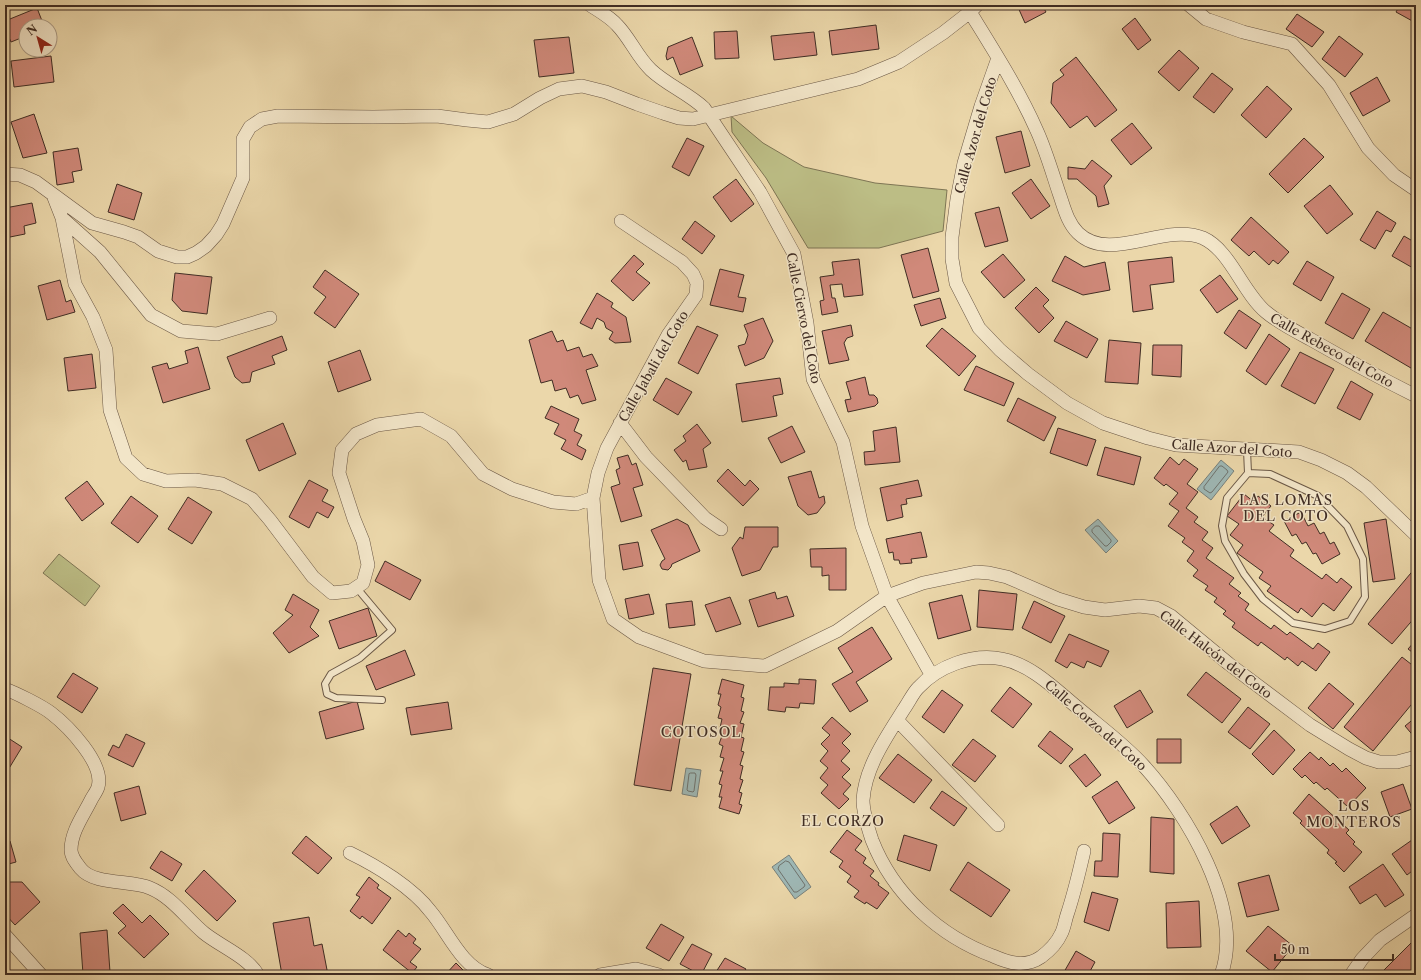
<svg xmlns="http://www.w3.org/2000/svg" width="1421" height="980" font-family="'Libre Caslon Text',serif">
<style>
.green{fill:#bcbd85;stroke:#7e7554}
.water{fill:#9eb7b4;stroke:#78807a}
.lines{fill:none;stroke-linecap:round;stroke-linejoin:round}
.shore{stroke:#6f726c;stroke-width:1}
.building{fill:#d0897a;stroke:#402d24}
.service-casing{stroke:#6b5846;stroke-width:8}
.minor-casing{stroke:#6b5846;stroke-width:14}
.service{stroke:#f2e5c8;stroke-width:6}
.minor{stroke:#f2e5c8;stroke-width:13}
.labels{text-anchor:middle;stroke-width:3;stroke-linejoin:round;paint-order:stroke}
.street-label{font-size:13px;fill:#402d24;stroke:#f2e5c8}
.neighbourhood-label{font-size:14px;letter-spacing:1px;fill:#402d24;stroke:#f2e5c8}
</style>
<rect width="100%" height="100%" fill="#ebd7aa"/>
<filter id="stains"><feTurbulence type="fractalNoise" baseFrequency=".005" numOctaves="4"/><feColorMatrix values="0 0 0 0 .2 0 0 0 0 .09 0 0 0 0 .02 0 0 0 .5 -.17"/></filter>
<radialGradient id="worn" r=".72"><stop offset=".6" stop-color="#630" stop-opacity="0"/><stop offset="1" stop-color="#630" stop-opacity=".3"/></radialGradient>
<path class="green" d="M731,116L763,143L804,167L875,183L947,190L943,231L879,248H808L766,178L732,132Z
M59,554L100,586L85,606L43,573Z"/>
<path class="water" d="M1221,460L1234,471L1211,500L1197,489Z
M1098,519L1118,541L1106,553L1085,530Z
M686,768L701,770L697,797L682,794Z
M789,855L811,887L795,899L772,867Z"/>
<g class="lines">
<path class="shore" d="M1220,466H1222L1227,470L1228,472L1212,492L1210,493L1204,489V487Z
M1096,526H1099L1111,540V542L1107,546H1105L1092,532V530Z
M691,773H695L696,775L694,791L693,792L688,791L687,790L689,774Z
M786,861L789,862L805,885L804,887L797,892H794L778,869L779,866Z"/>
</g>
<path class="building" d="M1017,5H1042L1046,12L1025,23Z
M1400,5H1416V23L1396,12Z
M37,8L44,26H26V36L11,42L5,28V21Z
M1297,14L1324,32L1312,47L1286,29Z
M1135,18L1151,40L1138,50L1122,29Z
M876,25L879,49L832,55L829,31Z
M737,31L739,58L715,59L714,32Z
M814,32L817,55L774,60L771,36Z
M1339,36L1363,54L1345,77L1322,59Z
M569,37L574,73L539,77L534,40Z
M692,37L703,66L680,75L673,57L667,60L666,56L668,47Z
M1179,50L1199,68L1179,91L1158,72Z
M51,56L54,82L14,87L11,61Z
M1076,57L1117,110L1095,127L1087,116L1070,128L1051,103L1053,83L1064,75L1060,70Z
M1212,73L1233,89L1214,113L1193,97Z
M1377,77L1390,101L1363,116L1350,93Z
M1267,86L1292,109L1266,138L1241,115Z
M34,114L47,153L23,158L11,122Z
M1132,123L1152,148L1131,165L1111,140Z
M1021,131L1030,166L1005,173L996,137Z
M687,138L704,146L689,176L672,167Z
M1304,138L1324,157L1288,193L1269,174Z
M78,148L82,170L72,172L74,182L57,185L53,152Z
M1092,160L1112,176L1104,186L1109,204L1098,207L1096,196L1077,179H1068V167L1085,169Z
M736,179L754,204L731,222L713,197Z
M1031,179L1050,206L1031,219L1012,193Z
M117,184L142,193L134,220L108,212Z
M1330,185L1353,214L1327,234L1304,206Z
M32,203L36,223L24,226L25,234L5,238V208Z
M999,207L1008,241L985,247L975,213Z
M1377,211L1396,223L1391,232L1386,230L1375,249L1360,240Z
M1251,217L1289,252L1278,264L1273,260L1269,265L1254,251L1249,256L1231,240Z
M695,221L715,236L702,254L682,239Z
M1404,236L1416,243V262L1413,268L1392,256Z
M928,248L939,291L913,298L901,255Z
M1003,254L1025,280L1004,298L981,272Z
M634,255L644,264L636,272L650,283L633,301L611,281Z
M1065,256L1084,267L1105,262L1110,290L1083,295L1052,281Z
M1172,257L1174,282L1150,285L1153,309L1133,312L1128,262Z
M859,259L863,295L844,297L842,284L830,285L832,298H835L838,312L822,315L820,301L824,300L820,277L834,275L832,262Z
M1307,261L1334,277L1321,301L1293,284Z
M720,269L744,275L738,297L746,298L743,312L710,305Z
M325,270L359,294L335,328L314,313L326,297L313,287Z
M175,273L212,277L207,314L182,311L172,300Z
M1220,275L1238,299L1217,313L1200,290Z
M60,280L66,302L71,300L75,312L47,320L38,286Z
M1036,287L1049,300L1043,306L1054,318L1039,333L1015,308Z
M597,293L613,303L611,307L626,317L631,342L615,343L609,339L613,332L606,328L604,322L597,318L592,329L580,323Z
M1342,293L1370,309L1353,339L1325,323Z
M940,298L946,318L921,326L914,305Z
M1239,310L1261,325L1246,349L1224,333Z
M1383,312L1416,331V371L1365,341Z
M763,318L773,341L764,358L745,366L738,346L745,344L748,335L744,325Z
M1066,321L1098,339L1087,358L1054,341Z
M851,325L853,336L847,338L844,343L849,360L829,364L822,331Z
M697,326L718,335L698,374L678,363Z
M942,328L976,356L959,376L926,346Z
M552,331L557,342L563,340L567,351L579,347L583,357L592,354L598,366L586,370L596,400L582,404L578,395L570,398L566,388L555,391L552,380L541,383L529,340Z
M1269,334L1290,349L1266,385L1246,371Z
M282,336L287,350L272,356L275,364L252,372L250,382L242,383L235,377L227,357Z
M1109,340L1141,343L1138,384L1105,382Z
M1153,345H1182L1181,377L1152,375Z
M198,347L210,389L163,403L152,367L167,363L169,369L188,363L185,351Z
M360,350L371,380L338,392L328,362Z
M1300,352L1334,369L1315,404L1281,386Z
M92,354L96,388L68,391L64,358Z
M976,366L1014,383L1004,406L964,390Z
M865,377L869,395H874L877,398L878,403L875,406L848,412L845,400L851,399L846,382Z
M666,378L692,392L678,415L653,400Z
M780,378L783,394L773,396L777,416L742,422L736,384Z
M1351,381L1373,394L1360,420L1337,408Z
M1018,398L1056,417L1044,441L1007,421Z
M551,406L579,419L574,431L582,435L577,445L586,450L582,460L561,449L566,440L554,434L559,424L545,418Z
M283,423L296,454L259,471L246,440Z
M697,424L711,443L703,449L707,467L689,470L686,460L683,462L674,450L686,441L683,436Z
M792,426L805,452L781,463L768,438Z
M896,427L900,462L865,465L864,452L875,451L873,431Z
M1058,428L1096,440L1087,466L1050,453Z
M1105,447L1141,457L1134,485L1097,475Z
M628,455L632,465L636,463L643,485L633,488L642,516L621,522L611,487L620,484L616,470L620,468L617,458Z
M1170,457L1179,465L1184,459L1198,469L1187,484L1198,492L1186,508L1198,517L1194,522L1208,532L1202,540L1213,548L1206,558L1234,578L1229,584L1241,593L1238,596L1249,604L1245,610L1271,629L1274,625L1287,635L1290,632L1313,649L1318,643L1330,652L1316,671L1302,661L1298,666L1287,657L1285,660L1261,642L1258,646L1232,627L1235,623L1223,614L1226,611L1214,602L1217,598L1205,590L1208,586L1193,576L1198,570L1187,561L1194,551L1182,542L1185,538L1168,526L1179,511L1169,504L1178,493L1166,484L1164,486L1154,478Z
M728,469L745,486L750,480L759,489L743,506L717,481Z
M811,471L819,498L824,496L825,503L817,513L808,515L798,506L788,477Z
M309,480L328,490L322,501L334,507L328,518L317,512L309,528L289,517Z
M918,480L922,496L906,499L907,504L901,505L903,517L887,521L880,488Z
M87,481L104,504L82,521L65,498Z
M1244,494L1254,502L1258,496L1271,506L1262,517L1274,525L1269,531L1294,550L1290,556L1322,579L1326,574L1337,583L1341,578L1352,587L1334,611L1323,603L1312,617L1301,608L1298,613L1267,591L1271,586L1259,578L1263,572L1237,553L1243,545L1230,535L1239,524L1227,516Z
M131,496L158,516L138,543L111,523Z
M188,497L212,512L192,544L168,529Z
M1301,512L1308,526L1314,523L1320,534L1324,532L1330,544L1334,542L1340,554L1322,564L1316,553L1313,554L1306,542L1302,544L1296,534L1292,536L1284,521Z
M677,519L688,525L700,551L672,564L671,567L668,570L662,569L660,565L662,561L665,559L651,530Z
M1386,519L1395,579L1373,582L1364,523Z
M745,527H778V547H773L760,570L742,576L732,548L740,537L743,539Z
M921,532L927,557L911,559L912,563L900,564L899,560H894L893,552L889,553L886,539Z
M638,542L643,566L623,570L619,545Z
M846,548V590H829V575L822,576V567H811L810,549Z
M385,561L421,580L410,600L375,581Z
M1416,567V616L1392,644L1368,624Z
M979,590L1017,594L1013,630L977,627Z
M775,592L777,599L787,596L794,616L758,627L749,600Z
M293,594L319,610L310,627L319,636L289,653L273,633L293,615L285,610Z
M649,594L654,614L629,619L625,599Z
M962,595L971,630L938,639L929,603Z
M730,597L741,624L716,632L705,605Z
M692,601L695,625L669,628L666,604Z
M1034,601L1065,616L1051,643L1022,628Z
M368,608L377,636L339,649L329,621Z
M872,627L892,659L856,682L868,701L850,712L832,684L853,672L838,648Z
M1069,634L1109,651L1101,667L1087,661L1084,668L1071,662L1067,668L1055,661Z
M1416,640V655L1408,649Z
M405,650L415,675L376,690L366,666Z
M1402,657L1416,668V699L1373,751L1344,727Z
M653,668L691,674L671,791L634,785Z
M1206,672L1241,699L1222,723L1187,695Z
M73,673L98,688L82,713L57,697Z
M722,679L744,685L741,697L744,698L741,711L744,712L740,723L744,724L741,737L744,738L741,751L744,752L740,765L743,766L740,779L743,780L739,792L742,793L739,804L742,805L739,814L719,808L722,797H719L722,785L719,784L723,771H720L724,758L720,757L723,746L719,744L723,733L719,732L722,719L718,718L721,707L718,705L721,694H718Z
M799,679L816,680L814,704L800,703L799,708L786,707L785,712L768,710L770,687H784V683L799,684Z
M1329,683L1354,704L1333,729L1308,708Z
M1010,687L1032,704L1013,728L991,711Z
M942,690L963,705L944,733L922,717Z
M1140,690L1153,712L1127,728L1114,706Z
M357,701L364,729L326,739L319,712Z
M448,702L452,729L411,735L406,708Z
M1248,707L1270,724L1250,749L1228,732Z
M832,717L851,734L842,743L850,751L841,761L850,769L842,777L851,785L843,794L849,799L839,809L821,793L828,785L820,778L828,768L820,761L828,751L821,744L830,735L822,728Z
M1416,717V739L1405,726Z
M1274,730L1295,750L1273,775L1252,754Z
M1050,731L1073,749L1061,764L1038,746Z
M126,734L145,743L133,767L108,755L113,745L119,748Z
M5,736L22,747L5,775Z
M973,739L996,756L975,782L952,765Z
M1157,739H1181V763H1157Z
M1310,752L1319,760L1321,757L1330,766L1333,763L1342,772L1346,768L1366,788L1348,807L1327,788L1325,790L1316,782L1314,784L1305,775L1302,778L1293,769Z
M898,754L932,780L914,803L879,778Z
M1085,754L1101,775L1086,787L1069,766Z
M1117,781L1135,808L1109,824L1092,797Z
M1403,784L1412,809L1390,817L1381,792Z
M139,786L146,814L121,821L114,793Z
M942,791L967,808L954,826L930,808Z
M1309,794L1349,830L1346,833L1355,842L1353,844L1362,852L1344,872L1335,863L1337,862L1327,853L1329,850L1300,823L1302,821L1293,813Z
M1237,806L1250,826L1222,844L1210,824Z
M1151,817L1174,819V874L1150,872Z
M847,830L862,841L855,850L866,858L863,863L874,871L870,876L879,883L878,885L889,893L877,909L866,902L865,904L854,897L859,891L847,882L851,876L839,867L843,861L830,852Z
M1103,833L1120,834L1118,877L1094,876L1095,861H1102Z
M904,835L937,845L930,871L897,860Z
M306,836L332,858L318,874L292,853Z
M1412,840L1416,845V868L1407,875L1392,854Z
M10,841L16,862L5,865V842Z
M161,851L182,864L172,881L150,868Z
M968,862L1010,890L991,917L950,890Z
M1383,864L1404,895L1385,907L1376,894L1360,904L1349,887Z
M204,870L236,901L217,921L185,891Z
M1269,875L1279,910L1247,917L1238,883Z
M369,877L379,885L377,888L391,898L372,924L362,916L360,919L350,911L360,897L356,895Z
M8,882H22L40,902L15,925L5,914V885Z
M1092,892L1118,899L1109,931L1084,922Z
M1199,901L1201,947L1167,948L1166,903Z
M123,904L142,923L150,915L169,934L144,958L118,933L126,926L113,913Z
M309,917L314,946L322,944L328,975H282L273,923Z
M661,924L684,937L669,961L646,948Z
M1268,926L1293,946L1272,972L1246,951Z
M107,930L110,972L83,974L80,933Z
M398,930L406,937L409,933L416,939L413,943L421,949L410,962L417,967L412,973L383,950Z
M1411,943L1416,948V975H1384L1382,972Z
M692,944L712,954L701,975L680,964Z
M1076,951L1095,962L1088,975H1058L1064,972Z
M725,958L746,969L742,975H714Z
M456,963L468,975H445Z"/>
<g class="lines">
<g class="service-casing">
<path id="service" d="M1247,450L1248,473L1227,498L1222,526L1225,541L1244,574L1263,599L1293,623L1325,629L1350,621L1365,597L1363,559L1347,526L1318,496L1270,474L1248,473
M356,587L392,630L360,658L331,674L325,684L327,694L336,698L382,700"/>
</g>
<g class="minor-casing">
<path id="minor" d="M590,5C599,11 610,17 617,25C630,38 637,57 651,70C667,85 688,93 704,108L760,192L794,254L807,323L813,379L843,442L862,526L887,596L932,676
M1189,5L1206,19L1243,32L1292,44L1329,85L1368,148L1394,175L1416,190
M970,12C994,51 1019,90 1037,131C1046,151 1052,172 1059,193C1064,207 1067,222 1078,233C1110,264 1164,222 1203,238C1230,250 1243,293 1266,312C1279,323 1295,331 1310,339C1345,359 1380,378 1416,396
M998,58L981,106L964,163L957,199L952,237V259L956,283L979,328L1000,350L1028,374L1067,403L1103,423L1148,438L1176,445L1299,452L1321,460L1347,473L1366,487L1416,535
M5,174L20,175L36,182L92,223L124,232L138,237L158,251L177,257H187L196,253L206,246L216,235L223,224L243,178V139L250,127L262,119L278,116L373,117L437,116L467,120L488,122L514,114L540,98L559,89L582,86L606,92L637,104L663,113L679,118L693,119L858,79L899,62L943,33L970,12L977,5
M53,195L62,218L75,284L93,317L106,350L110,410L126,458L143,474L166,481L195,480L222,484L252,499L270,520L313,577L332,593L351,591L363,583L368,565L363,541L354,519L339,473L342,450L356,434L377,425L421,419L451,436L483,474L512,489L553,502L576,504L593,498
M62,218L100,252L151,315L181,331L217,334L270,318
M621,221L682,262L693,274L697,283L696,295L668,335L607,448L598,473L593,498L599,580L613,619L639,637L704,661L765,666L837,631L887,596L923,583L976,572L989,573L1007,577L1058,599L1084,607L1105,610L1139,606L1156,608L1171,616L1229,664L1310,725L1349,749L1366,758L1379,762H1397L1416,757
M620,423L646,457L705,518L721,529
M5,689C16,693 42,706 51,713C68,726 105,764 98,787C97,791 93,796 91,800C83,816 71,832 71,850C71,857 77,864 81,869C94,885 132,880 150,888C172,897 186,918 204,933C220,946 248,957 258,975
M897,720L998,825
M1084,851C1079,873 1074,894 1067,915C1065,921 1064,929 1061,934C1057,943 1049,951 1041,957C1025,968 1009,963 993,956C939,936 893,894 872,840C868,828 863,813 863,800C865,767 887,736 904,709C909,702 913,693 918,688C938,666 973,653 1002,659C1032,665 1055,689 1078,708C1099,726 1124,744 1143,765C1186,812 1245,909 1221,975
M350,853C377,866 413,888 431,912C448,932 461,966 488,975
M5,935L41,975
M600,975L636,969L659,975
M1351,975L1362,959L1380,940L1416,915"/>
</g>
<use href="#service" class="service"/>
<use href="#minor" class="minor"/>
</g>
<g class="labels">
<g class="street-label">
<text transform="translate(975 135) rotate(-74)" y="5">Calle Azor del Coto</text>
<text transform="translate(804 318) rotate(79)" y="5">Calle Ciervo del Coto</text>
<text transform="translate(1332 350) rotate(29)" y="5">Calle Rebeco del Coto</text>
<text transform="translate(653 366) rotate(-60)" y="5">Calle Jabali del Coto</text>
<text transform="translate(1232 448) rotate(4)" y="5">Calle Azor del Coto</text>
<text transform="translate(1216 654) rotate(37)" y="5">Calle Halcón del Coto</text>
<text transform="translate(1096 725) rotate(41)" y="5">Calle Corzo del Coto</text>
</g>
<g class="neighbourhood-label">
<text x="1286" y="505">LAS LOMAS<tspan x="1286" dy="16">DEL COTO</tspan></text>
<text x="701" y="737">COTOSOL</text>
<text x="1354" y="811">LOS<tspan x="1354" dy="16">MONTEROS</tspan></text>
<text x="843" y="826">EL CORZO</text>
</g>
</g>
<rect width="1421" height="980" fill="none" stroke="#ebd7aa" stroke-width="20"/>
<rect x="6" y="6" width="1409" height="968" fill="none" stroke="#402d24" stroke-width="2"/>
<rect x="10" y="10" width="1401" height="960" fill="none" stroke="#402d24"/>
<g transform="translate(38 38) rotate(323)"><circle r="19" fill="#f2e5c8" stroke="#ab9b86"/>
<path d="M0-3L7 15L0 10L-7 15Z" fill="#8f2418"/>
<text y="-6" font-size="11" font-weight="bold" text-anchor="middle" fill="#402d24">N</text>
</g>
<path d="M1275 954v6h118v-6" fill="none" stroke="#402d24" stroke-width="2"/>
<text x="1281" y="954" font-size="12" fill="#402d24" stroke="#f2e5c8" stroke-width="3" paint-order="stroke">50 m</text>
<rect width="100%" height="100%" filter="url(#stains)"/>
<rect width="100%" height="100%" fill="url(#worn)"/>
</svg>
